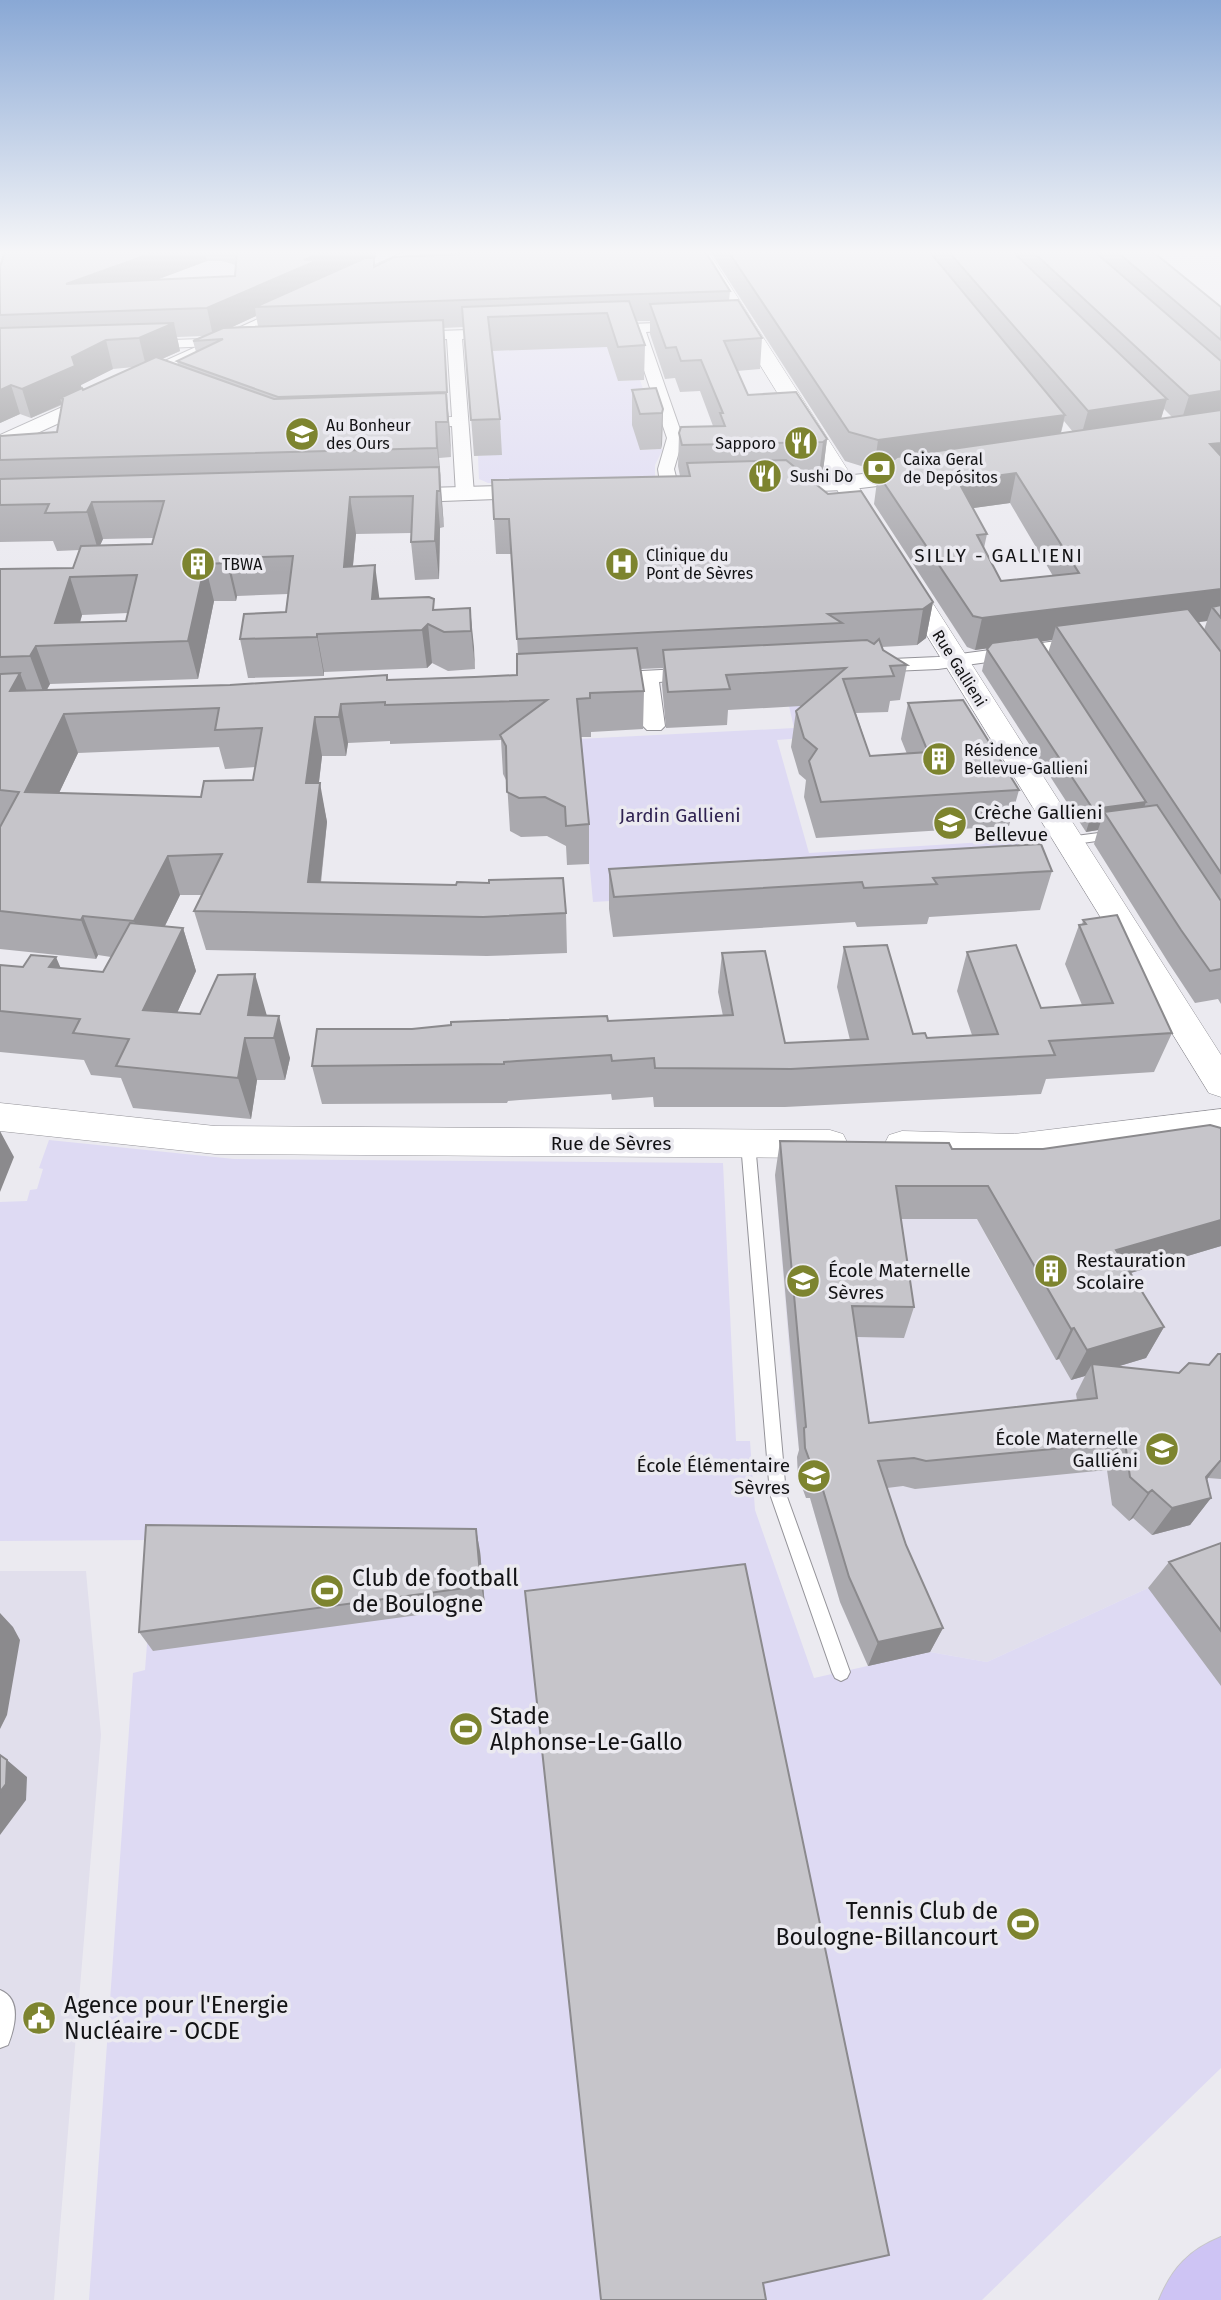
<svg xmlns="http://www.w3.org/2000/svg" width="1221" height="2300" font-family="'Fira Sans',sans-serif">
<style>
.built{fill:#e1dfec}
.green{fill:#dedaf3}
.lines{fill:none;stroke-linecap:round;stroke-linejoin:round}
.service-casing{stroke:#949399;stroke-width:2}
.minor-casing{stroke:#949399;stroke-width:2}
.tertiary-casing{stroke:#949399;stroke-width:1}
.secondary-casing{stroke:#949399;stroke-width:2}
.primary-casing{stroke:#c6c6c7;stroke-width:2}
.service{fill:#fff;fill-rule:evenodd}
.minor{fill:#fff;fill-rule:evenodd}
.tertiary{fill:#fff;fill-rule:evenodd}
.secondary{fill:#fff;fill-rule:evenodd}
.primary{fill:#cec4f4;fill-rule:evenodd}
.wall{fill:#aaa9ae;fill-rule:evenodd}
.shaded-wall{fill:#8b8a8d}
.building{fill:#c6c5ca;stroke:#8b8a8d;stroke-width:2;fill-rule:evenodd}
.labels{text-anchor:middle;stroke-width:7;stroke-linejoin:round;paint-order:stroke}
.far-poi-label{font-size:16px;fill:#121214;stroke:#ebeaf0;text-anchor:start}
.far-street-label{font-size:16px;fill:#121214;stroke:#ebeaf0}
.far-quarter-label{font-size:19px;letter-spacing:2px;fill:#121214;stroke:#ebeaf0}
.poi-label{font-size:19px;fill:#121214;stroke:#ebeaf0;text-anchor:start}
.park-label{font-size:19px;fill:#2f2251;stroke:#ebeaf0}
.street-label{font-size:19px;fill:#121214;stroke:#ebeaf0}
.near-poi-label{font-size:23px;fill:#121214;stroke:#ebeaf0;text-anchor:start}
</style>
<rect width="100%" height="100%" fill="#ebeaf0"/>
<path class="built" d="M775,1175L939,1176L966,1182L991,1246L1057,1360L1100,1282L1221,1217V1562L1148,1588L987,1662L930,1652L868,1666L840,1602L810,1498H806L798,1476L797,1457L800,1456L794,1410Z
M0,1571H86L101,1735L54,2300H0Z"/>
<path class="green" d="M480,346L613,347L618,381L640,380L655,424L640,450L663,449L655,465V477L645,480L488,483L479,479L478,456L502,454Z
M806,705L814,737L777,740L809,853L1016,840L1034,877L593,902L578,739L794,728L789,706Z
M49,1140L234,1159L723,1163L736,1441H750L755,1510L814,1678L930,1652L987,1662L1148,1588L1221,1562V2068L982,2300H89L133,1673L145,1670L155,1540L0,1541V1202L27,1201L30,1190L37,1189L43,1169L39,1168Z"/>
<g class="lines">
<g class="service-casing">
<path id="service" d="M1114,831L1120,835L1118,838L1068,845L1062,841L1068,837Z
M748,1138L753,1139L755,1143L786,1494L850,1672L847,1678L841,1681L835,1678L832,1672L770,1494L741,1143L743,1139Z
M0,1990C22,1999 15,2027 8,2045L0,2048Z"/>
</g>
<g class="minor-casing">
<path id="minor" d="M686,322L691,323L693,326L691,329L646,332L683,438L674,469L679,489L670,494L661,489L658,469L667,438L631,332L601,333L594,329L601,325Z
M501,329L506,330L508,333L506,336L462,339L474,494L465,499L456,494L452,426L410,428L402,423L410,418L452,417L447,339L405,340L398,336L405,332Z
M231,338L236,339L238,342L236,345L143,349L136,345L143,341Z
M1086,637L1096,643L1093,647L938,669L869,672L862,670L859,666L862,662L869,660L938,657Z
M699,668L706,670L709,674L706,678L659,682L665,726L661,730H647L643,726L639,683H597L594,679L597,675L604,673Z"/>
</g>
<g class="tertiary-casing">
<path id="tertiary" d="M690,251H708L1221,1055V1097L1209,1093Z
M0,1103L215,1126L830,1130L843,1134L848,1144L843,1154L830,1158L215,1154L0,1131Z
M1221,1109V1137L1014,1162L902,1159L889,1155L884,1145L889,1135L902,1131L1014,1134Z"/>
</g>
<g class="secondary-casing">
<path id="secondary" d="M407,251H430L427,255L369,282L362,284L353,278L355,274Z
M307,297L317,303L314,307L0,450V435Z
M928,467L936,469L940,474L936,479L844,490L765,493L757,491L753,486L757,481L765,479L844,476Z
M544,485L552,487L556,492L552,497L387,503L379,501L375,496L379,491L387,489Z"/>
</g>
<g class="primary-casing">
<path id="primary" d="M1221,2237V2300H1159C1172,2268 1189,2250 1221,2237Z"/>
</g>
<use href="#service" class="service"/>
<use href="#minor" class="minor"/>
<use href="#tertiary" class="tertiary"/>
<use href="#secondary" class="secondary"/>
<use href="#primary" class="primary"/>
</g>
<path class="wall" d="M5,251H376V257L374,258L375,267L730,291L729,301L762,338L760,369L737,371L748,395L827,439L823,471L819,474H804L933,602L926,638L917,645L882,647L883,650L907,665L900,700L890,701L888,712L856,713L870,756L907,754L901,739L908,703L1019,790L1009,826L816,838L804,797L806,780L799,774L791,747L796,711L801,706L728,710L727,725L666,728L662,685L663,668L640,669L644,691L643,729L591,732V737H581L589,824V864L567,865L566,846L547,836L521,837L510,831L507,782L503,774L501,740L390,744V741L348,743L346,756H322L319,783L327,822L321,883L566,913L567,953L487,956L206,950L194,911L202,895H180L165,926L183,928L196,971L177,1013L200,1014L267,1016L290,1058L285,1080H257L251,1119L133,1108L121,1078L91,1075L84,1060L0,1052V965L23,967L60,968L103,972L111,957L98,955L96,959L0,949V569L73,568L80,550L57,551L53,541L0,542V436L57,432L62,405L31,418L20,414L0,423V267ZM207,261H222L236,265L235,276L156,280ZM256,316L258,326L232,327ZM637,321H650V334L665,379L675,378L680,392L700,391L713,426L679,433L678,466L680,476L494,519L496,554H512L518,654L517,675L230,685L47,690L50,684L198,679L214,601H236L237,596L288,594L286,612L240,639L248,678L324,676V672L427,668L432,663L448,671L475,669L470,608L435,610L379,599L353,566L356,534L411,533V542L415,580L439,579L440,528L444,527L439,458L451,457L443,328L464,327L474,456L502,455L500,419L492,351L607,347L618,381L644,380L645,345ZM204,336L193,341L196,352L177,361L178,365L162,359L180,351L177,337ZM134,367L83,390L81,388V385L113,369ZM153,538L152,544L100,545L103,539ZM128,613L126,621L80,623L82,615ZM219,747L225,769L256,767L253,780L201,797L59,793L78,753Z
M710,251H792V252L811,251H1152L1221,307V1004L1218,999L1195,1003L1168,962L1094,844L1098,830L1086,832L982,671L987,648L975,650L967,647L874,504L878,474L884,469L874,470L845,461ZM1164,409L1172,417L1161,419ZM1064,421L1073,432L1061,433ZM1010,503L1053,576L1001,581L984,548L987,534L973,508ZM1207,621L1204,630L1198,622ZM1052,640L1048,653L1040,642Z
M632,390L663,409L662,444L661,449L640,450L632,425Z
M609,869L1052,871L1040,910L929,917L927,924L857,927L855,922L613,937L609,909Z
M1083,920L1172,1033L1154,1072L1046,1079L1041,1094L785,1107H654L653,1097L612,1100L611,1094L520,1100L508,1101L507,1103L322,1104L312,1066L412,1029L723,1016L718,992L722,953L785,1043L850,1040L837,987L844,947L913,1034L927,1038L972,1035L957,991L967,952L1041,1008L1082,1005L1065,964L1079,925H1082Z
M780,1141L952,1149L1221,1246L1131,1273L1164,1327L1146,1358L1116,1367L1179,1373L1209,1365L1221,1354V1479L1208,1478L1207,1479L1211,1498L1190,1525L1152,1535L1133,1518L1129,1521L1112,1505L1107,1470L915,1489L903,1486L887,1488L906,1545L943,1628L930,1652L868,1666L840,1602L810,1498H806L798,1476L797,1457L799,1450L775,1175ZM901,1219H977L1056,1360L1059,1359L1071,1380L1085,1376L1076,1394L1077,1400L869,1423L857,1337L904,1338L914,1307Z
M1221,1543V1686L1148,1588L1169,1562Z
M480,1551L485,1606L153,1651L139,1632Z"/>
<path class="shaded-wall" d="M158,251H204L207,261L73,311L66,284Z
M326,251H376V257L321,281L255,307L256,316L213,336L207,308L304,260Z
M174,323L180,351L146,366L139,338Z
M106,340L113,369L81,385L83,394L60,398L62,404L31,418L22,389L72,357Z
M11,385L20,414L0,423V390Z
M1221,391V417L1180,425L1189,396Z
M446,393L450,429L451,457L448,422Z
M1167,399L1158,428L1080,440L1088,411Z
M663,409L662,444L661,449L662,413Z
M1065,415L1058,444L874,470L878,440Z
M436,422L439,458L441,484L437,448Z
M827,439L823,471L819,474L823,442Z
M1221,443V471L1210,444Z
M439,467L442,504L444,527L440,491Z
M1016,473L1010,503L952,511L958,481Z
M437,491L440,528L439,579L435,541Z
M350,497L356,534L349,604L344,567Z
M92,502L103,539L98,550L87,512Z
M228,558L237,596L236,601L227,563Z
M205,564L214,601L198,679L188,641Z
M375,565L380,603L372,599Z
M70,577L82,615L73,645L55,623Z
M1221,589V618L1212,607L1207,621L1064,639L1056,626L1052,640L975,650L982,618Z
M933,602L926,638L917,645L923,609Z
M470,608L474,647L475,669L471,631Z
M428,624L432,663L427,668L422,630Z
M317,634L324,672V676L317,637Z
M36,646L50,684L44,694L30,656Z
M20,673L35,712L10,691Z
M341,704L348,743L346,756L339,717Z
M64,714L78,753L41,831L25,792Z
M315,717L322,756L314,822L306,783Z
M320,783L327,822L317,913L308,882Z
M1146,802L1138,825L1104,812L1098,830L1086,832L1093,809Z
M168,856L180,895L148,960L134,921Z
M83,916L98,955L96,959L81,920Z
M183,928L196,971L159,1053L143,1010Z
M56,957L74,999L49,967Z
M255,974L267,1016L248,1015Z
M279,1016L290,1058L285,1080L274,1038Z
M245,1038L257,1080L251,1119L238,1078Z
M0,1131L14,1157L0,1192Z
M1221,1220V1246L1100,1282L1116,1250Z
M1164,1327L1146,1358L1093,1374L1092,1364L1085,1376L1071,1380L1087,1350Z
M1074,1328L1059,1359L1056,1360L1071,1329Z
M1221,1460L1208,1478L1186,1504L1211,1498L1190,1525L1152,1535L1172,1508L1206,1477Z
M1152,1490L1133,1518L1129,1521L1148,1493Z
M476,1529L480,1551L485,1606L481,1586Z
M0,1613L13,1627L20,1640L7,1715L0,1729Z
M943,1628L930,1652L868,1666L878,1642Z
M7,1760L27,1777L26,1800L0,1835V1792Z"/>
<path class="building" d="M5,251H158L66,284L235,276L237,251H326L304,260H318L207,308L0,315V267Z
M459,251H705L730,291L255,307L365,258H374V267L394,257L460,254Z
M728,251H792V252L929,251L1065,415L878,440L849,432Z
M948,251H1012L1167,399L1088,411Z
M1032,251H1094L1221,361V391L1189,396Z
M1116,251H1152L1221,307V340Z
M738,300L762,338L724,341L748,395L796,392L827,439L823,442L682,445L679,433L681,427L725,426L720,413H723L701,360L681,361L676,347L666,348L650,304Z
M629,301L645,345L618,347L607,313L488,317L500,419L471,420L462,307Z
M443,320L447,392L278,397L177,361L223,339L193,341L223,328Z
M174,323L139,338L106,340L72,357L75,366L22,389L11,385L0,390V328Z
M156,357L274,399L446,393L448,422H436L437,448L0,460V436L57,432L63,399L60,398L82,388L83,390Z
M656,388L663,409L662,413L640,414L632,390Z
M1221,410V443L1210,444L1221,456V589L982,618L973,616L878,474L897,457ZM1016,473L1079,573L1001,581L977,535L987,534L958,481Z
M786,460L828,494L861,491L933,602L923,609L828,614L842,623L517,639L509,519H494L492,480L690,476L687,463Z
M439,467L440,491H437L435,541L411,542L413,496L350,497L344,567L375,565L372,599L429,597L434,599L433,610L470,608L471,631L444,632L428,624L422,630L317,634V637L240,639L244,614L286,612L293,556L228,558L227,563L205,564L188,641L36,646L30,656L0,657V569L73,568L81,546L152,544L164,501L92,502L87,512L45,513L49,504L0,505V479ZM137,575L126,621L55,623L70,577Z
M1221,605V618L1212,607Z
M1188,609L1221,652V873L1056,626Z
M1038,637L1146,802L1093,809L987,649L992,643Z
M879,639L883,650L907,665L890,666L894,676L843,679L870,756L928,752L908,703L963,700L1019,790L821,802L809,761L817,749L804,738L796,711L846,668L726,675L730,689L668,692L663,650L867,640L874,644Z
M637,648L644,691L590,693V698L577,699L589,824L566,826L565,807L545,797L519,798L507,792L506,746L500,735L547,700L385,705V702L341,704L339,717H315L306,783H320L308,882L456,885L457,882L489,883V880L563,878L566,913L483,917L194,911L222,854L168,856L134,921L83,916L81,920L0,911V827L19,792L0,790V674L20,673L10,691L230,685L387,675V680L475,677L517,675V654ZM219,708L215,730L262,728L253,780L204,781L201,797L25,792L64,714Z
M1157,805L1221,901V969L1210,971L1181,930L1104,812Z
M1041,844L1052,871L933,878L937,884L864,888L862,882L614,897L609,869Z
M1117,915L1172,1033L1049,1041L1055,1055L791,1069L655,1068L654,1058L612,1061L611,1055L517,1061L504,1062V1064L312,1066L317,1029H412L451,1025V1022L607,1016L608,1021L733,1015L722,953L765,951L785,1043L868,1039L844,947L887,945L913,1034L925,1033L927,1038L998,1034L967,952L1016,945L1041,1008L1113,1003L1079,925L1086,924L1083,920Z
M130,923L183,928L143,1010L200,1014L218,975L255,974L248,1015L279,1016L274,1038H245L238,1078L116,1066L129,1039L73,1033L80,1019L0,1011V965L23,967L31,955L56,957L49,967L103,972Z
M1210,1125L1221,1128V1220L1116,1250L1164,1327L1087,1350L1074,1328L1071,1329L988,1186H896L914,1307L852,1306L869,1423L1097,1398L1092,1364L1179,1373L1189,1363L1209,1365L1218,1354H1221V1460L1206,1477L1211,1498L1172,1508L1152,1490L1148,1493L1130,1477L1125,1442L926,1461L914,1458L878,1461L906,1545L943,1628L878,1642L849,1577L817,1470H813L805,1448L804,1428L806,1427L780,1141L949,1143L952,1149H1043Z
M146,1525L476,1529L481,1586L139,1632Z
M1221,1543V1631L1169,1562Z
M745,1564L889,2255L763,2283L766,2300H601L525,1591Z
M0,1755L7,1760L6,1784L0,1792Z"/>
<linearGradient id="sky" x2="0" y2="1"><stop stop-color="#89a8d5"/><stop offset="0.44" stop-color="#f6f6f8"/><stop offset="1" stop-color="#f6f6f8" stop-opacity="0"/></linearGradient>
<rect width="1221" height="573" fill="url(#sky)"/>
<defs>
<g id="school-disc" transform="scale(1.75)"><circle r="9.5" fill="#7d842f" stroke="#ebeaf0"/><path d="M0-5L7-2L0 1L-7-2ZM-4 1L0 2.5L4 1V4Q0 6-4 4Z" fill="#fff"/></g>
<g id="restaurant-disc" transform="scale(1.75)"><circle r="9.5" fill="#7d842f" stroke="#ebeaf0"/><path d="M-5-6h1v4h1v-4h1v4h1v-4h1v5L-1.5 .5V6h-2V.5L-5-1ZM5-6V6H3V1.5H1.5Q1.5-4 5-6Z" fill="#fff"/></g>
<g id="bank-disc" transform="scale(1.75)"><circle r="9.5" fill="#7d842f" stroke="#ebeaf0"/><path d="M-6-4H6V4H-6ZM0-2.3a2.3 2.3 0 1 0 0 4.6a2.3 2.3 0 1 0 0-4.6Z" fill="#fff"/></g>
<g id="building-disc" transform="scale(1.75)"><circle r="9.5" fill="#7d842f" stroke="#ebeaf0"/><path d="M-4-6H4V6H1V3H-1V6H-4ZM-2.5-4.3h1.7v1.8h-1.7ZM.8-4.3h1.7v1.8H.8ZM-2.5-1h1.7V.8h-1.7ZM.8-1h1.7V.8H.8Z" fill="#fff"/></g>
<g id="hospital-disc" transform="scale(1.75)"><circle r="9.5" fill="#7d842f" stroke="#ebeaf0"/><path d="M-5-5h3v3.5h4V-5h3V5h-3V1.5h-4V5h-3Z" fill="#fff"/></g>
<g id="stadium-disc" transform="scale(1.75)"><circle r="9.5" fill="#7d842f" stroke="#ebeaf0"/><path d="M0-5a6.5 5 0 1 0 0 10a6.5 5 0 1 0 0-10ZM-3.5-1.8h7v3.6h-7Z" fill="#fff"/></g>
<g id="civic-disc" transform="scale(1.75)"><circle r="9.5" fill="#7d842f" stroke="#ebeaf0"/><path d="M-.6-6.5H3V-4.5H.6V-3L4-1V1h2V6H-6V1h2V-1L-.6-3ZM-1.2 2.5V6h2.4V2.5Z" fill="#fff"/></g>
</defs>
<g fill-rule="evenodd">
<use href="#school-disc" x="302" y="434"/>
<use href="#restaurant-disc" x="801" y="443"/>
<use href="#bank-disc" x="879" y="468"/>
<use href="#restaurant-disc" x="765" y="476"/>
<use href="#building-disc" x="198" y="564"/>
<use href="#hospital-disc" x="622" y="564"/>
<use href="#building-disc" x="939" y="759"/>
<use href="#school-disc" x="950" y="823"/>
<use href="#building-disc" x="1051" y="1271"/>
<use href="#school-disc" x="803" y="1281"/>
<use href="#school-disc" x="1162" y="1449"/>
<use href="#school-disc" x="814" y="1476"/>
<use href="#stadium-disc" x="327" y="1591"/>
<use href="#stadium-disc" x="466" y="1729"/>
<use href="#stadium-disc" x="1023" y="1924"/>
<use href="#civic-disc" x="39" y="2018"/>
</g>
<g class="labels">
<g class="far-poi-label">
<text x="326" y="431">Au Bonheur<tspan x="326" dy="18">des Ours</tspan></text>
<text x="776" y="449" text-anchor="end">Sapporo</text>
<text x="903" y="465">Caixa Geral<tspan x="903" dy="18">de Depósitos</tspan></text>
<text x="790" y="482">Sushi Do</text>
<text x="646" y="561">Clinique du<tspan x="646" dy="18">Pont de Sèvres</tspan></text>
<text x="222" y="570">TBWA</text>
<text x="964" y="756">Résidence<tspan x="964" dy="18">Bellevue-Gallieni</tspan></text>
</g>
<g class="far-street-label">
<text transform="translate(960 668) rotate(58)" y="6">Rue Gallieni</text>
</g>
<g class="far-quarter-label">
<text x="999" y="562">SILLY - GALLIENI</text>
</g>
<g class="poi-label">
<text x="974" y="819">Crèche Gallieni<tspan x="974" dy="22">Bellevue</tspan></text>
<text x="1076" y="1267">Restauration<tspan x="1076" dy="22">Scolaire</tspan></text>
<text x="828" y="1277">École Maternelle<tspan x="828" dy="22">Sèvres</tspan></text>
<text x="1138" y="1445" text-anchor="end">École Maternelle<tspan x="1138" dy="22">Galliéni</tspan></text>
<text x="790" y="1472" text-anchor="end">École Élémentaire<tspan x="790" dy="22">Sèvres</tspan></text>
</g>
<g class="park-label">
<text x="680" y="822">Jardin Gallieni</text>
</g>
<g class="street-label">
<text x="611" y="1150">Rue de Sèvres</text>
</g>
<g class="near-poi-label">
<text x="352" y="1586">Club de football<tspan x="352" dy="26">de Boulogne</tspan></text>
<text x="490" y="1724">Stade<tspan x="490" dy="26">Alphonse-Le-Gallo</tspan></text>
<text x="998" y="1919" text-anchor="end">Tennis Club de<tspan x="998" dy="26">Boulogne-Billancourt</tspan></text>
<text x="64" y="2013">Agence pour l'Energie<tspan x="64" dy="26">Nucléaire - OCDE</tspan></text>
</g>
</g>
</svg>
